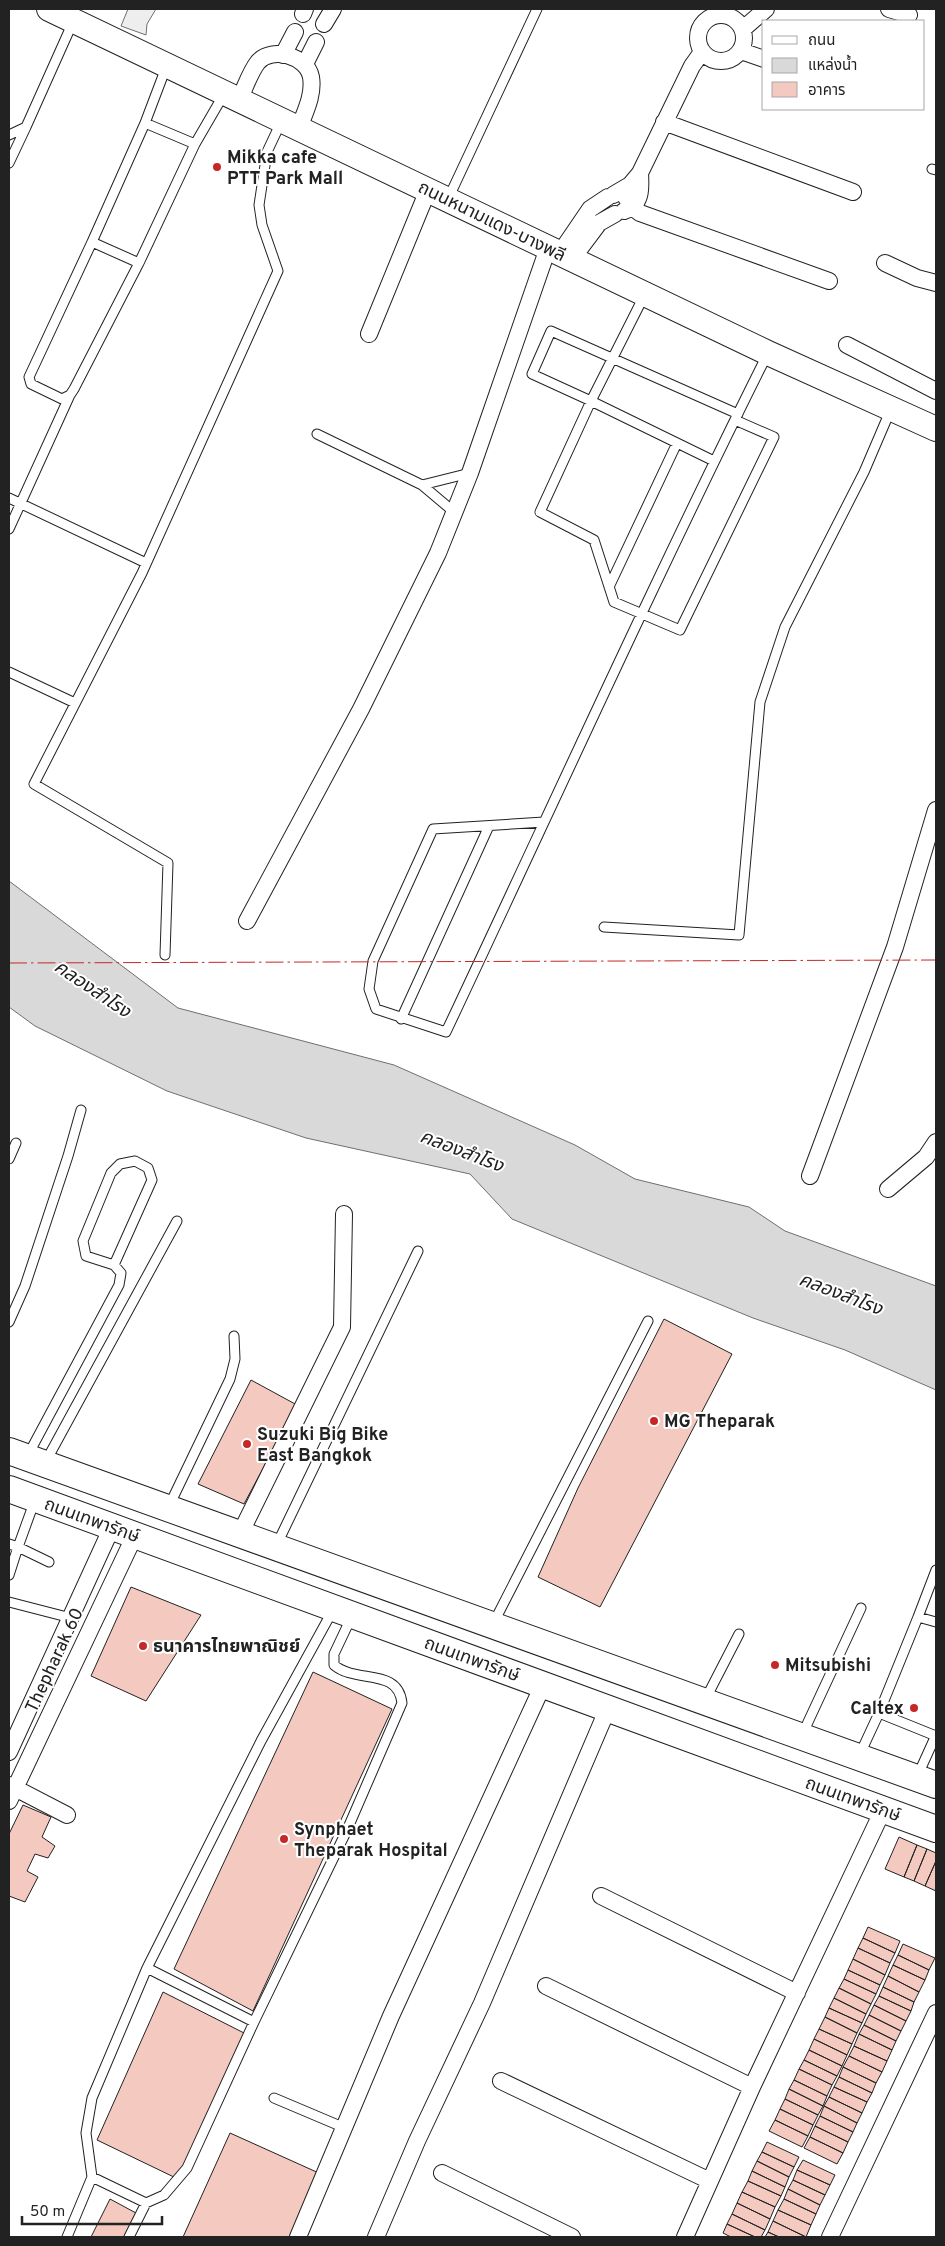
<svg xmlns="http://www.w3.org/2000/svg" width="945" height="2246" font-family="Overpass,'Noto Sans Thai',sans-serif">
<style>
.green{fill:#eee;stroke:#6f6f6f}
.water{fill:#d9d9d9;stroke:#6f6f6f}
.building{fill:#f3c9c0;stroke:#222}
.lines{fill:none;stroke-linecap:round;stroke-linejoin:round}
.service-casing{stroke:#222;stroke-width:11}
.minor-casing{stroke:#222;stroke-width:18}
.secondary-casing{stroke:#222;stroke-width:26}
.primary-casing{stroke:#222;stroke-width:28}
.service{stroke:#fff;stroke-width:9}
.minor{stroke:#fff;stroke-width:16}
.secondary{stroke:#fff;stroke-width:24}
.primary{stroke:#fff;stroke-width:26}
.power{stroke:#c62828;stroke-width:1;stroke-dasharray:18 4 2.5 4;stroke-linecap:butt}
.poi-dot{fill:#c62828;stroke:#fff;stroke-width:2}
.labels{text-anchor:middle;stroke-width:4;stroke-linejoin:round;paint-order:stroke}
.poi-label{font-size:18px;font-weight:bold;fill:#222;stroke:#fff;text-anchor:start}
.street-label{font-size:18px;fill:#222;stroke:#fff}
.water-label{font-size:19px;font-style:italic;fill:#222;stroke:#fff}
</style>
<rect width="100%" height="100%" fill="#fff"/>
<path class="green" d="M128,9H156L147,24L146,35L121,26Z"/>
<path class="water" d="M9,881L178,1008L394,1065L575,1145L635,1179L749,1207L785,1231L936,1286V1390L845,1350L753,1318L512,1219L470,1174L306,1138L167,1091L35,1026L9,1007Z"/>
<path class="building" d="M664,1319L732,1354L600,1607L538,1577L578,1488Z
M251,1380L297,1405L244,1504L198,1484Z
M131,1587L201,1615L146,1701L91,1676Z
M313,1672L392,1709L253,2011L174,1969Z
M23,1805L51,1817L42,1837L55,1846L48,1858L35,1854L27,1871L38,1877L25,1902L9,1896V1834Z
M899,1837L917,1845L904,1877L885,1869Z
M917,1845L927,1849L914,1881L904,1877Z
M927,1849L936,1853V1861L925,1886L914,1881Z
M936,1861V1891L925,1886Z
M868,1927L900,1941L895,1953L863,1938Z
M863,1938L895,1953L890,1963L858,1948Z
M903,1944L935,1958L929,1970L898,1955Z
M858,1948L890,1963L885,1975L853,1959Z
M898,1955L929,1970L925,1980L893,1965Z
M853,1959L885,1975L880,1985L848,1970Z
M893,1965L925,1980L919,1992L888,1976Z
M848,1970L880,1985L876,1994L844,1979Z
M888,1976L919,1992L914,2002L883,1987Z
M844,1979L876,1994L871,2004L839,1988Z
M883,1987L914,2002L911,2011L879,1996Z
M839,1988L871,2004L866,2014L834,1998Z
M163,1992L248,2035L178,2179L97,2140Z
M879,1996L911,2011L906,2021L874,2005Z
M834,1998L866,2014L862,2023L829,2008Z
M874,2005L906,2021L901,2031L869,2015Z
M829,2008L862,2023L857,2033L825,2017Z
M869,2015L901,2031L896,2041L864,2025Z
M825,2017L857,2033L852,2044L819,2029Z
M864,2025L896,2041L892,2050L859,2034Z
M819,2029L852,2044L847,2055L814,2039Z
M859,2034L892,2050L887,2061L854,2046Z
M814,2039L847,2055L842,2066L809,2050Z
M854,2046L887,2061L882,2072L849,2056Z
M809,2050L842,2066L837,2076L804,2060Z
M849,2056L882,2072L876,2083L843,2067Z
M804,2060L837,2076L832,2085L799,2069Z
M843,2067L876,2083L872,2093L839,2077Z
M799,2069L832,2085L827,2096L794,2080Z
M839,2077L872,2093L867,2102L834,2087Z
M794,2080L827,2096L823,2106L789,2089Z
M834,2087L867,2102L862,2113L829,2097Z
M789,2089L823,2106L818,2115L785,2099Z
M829,2097L862,2113L857,2123L824,2106Z
M785,2099L818,2115L813,2125L780,2109Z
M824,2106L857,2123L853,2132L820,2116Z
M780,2109L813,2125L808,2136L775,2120Z
M820,2116L853,2132L848,2142L815,2126Z
M775,2120L808,2136L802,2147L769,2131Z
M815,2126L848,2142L843,2153L810,2137Z
M230,2133L321,2174L294,2237H183Z
M810,2137L843,2153L837,2164L804,2148Z
M767,2142L799,2157L794,2167L762,2152Z
M762,2152L794,2167L789,2177L757,2161Z
M803,2160L835,2175L830,2185L797,2170Z
M757,2161L789,2177L785,2187L752,2171Z
M797,2170L830,2185L825,2195L793,2180Z
M752,2171L785,2187L781,2196L748,2181Z
M793,2180L825,2195L820,2205L788,2189Z
M748,2181L781,2196L775,2207L742,2192Z
M788,2189L820,2205L816,2214L784,2199Z
M742,2192L775,2207L770,2219L737,2203Z
M110,2199L136,2213L124,2237H91Z
M784,2199L816,2214L811,2225L778,2210Z
M737,2203L770,2219L765,2230L732,2214Z
M778,2210L811,2225L806,2237L773,2221Z
M732,2214L765,2230L761,2237H755L727,2224Z
M773,2221L806,2237H779L768,2232Z
M727,2224L755,2237H731L723,2233Z
M768,2232L779,2237H765Z"/>
<g class="lines">
<g class="service-casing">
<path id="service" d="M167,65L145,123L195,144L224,94
M145,123L92,242L139,263L195,144
M9,135L26,127L73,22
M9,163L26,127
M932,169L936,170
M448,199L537,9
M92,242L29,377L31,384L62,399L70,395L74,389L139,263
M645,294L591,401L540,512L594,540L614,602L680,630L774,437L735,420
M317,434L422,485L454,512
M714,461L591,401L532,374L551,331L738,414
M422,485L470,473
M9,498L146,563
M9,529L70,395
M609,587L677,443
M9,672L75,703
M544,822L433,829L373,961L369,989L376,1009L446,1032C553,805 656,577 768,353
M604,927L739,935L760,702L785,627L864,472L891,409
M165,955L168,863L34,784L142,573L278,271L262,225L259,205L267,152L282,120
M401,1019L489,826
M9,1159L16,1143
M9,1322L25,1286L68,1156L81,1110
M28,1455L119,1285L121,1273L114,1265L86,1256L83,1241L111,1173L120,1164L135,1161L148,1168L152,1180L114,1265
M46,1461L177,1221
M169,1506L230,1379L235,1359L234,1336
M9,1544L18,1547L35,1500
M277,1544L418,1251
M9,1575L18,1547L49,1562
M9,1602L71,1618
M918,1617L936,1570
M494,1622L648,1321
M705,1700L739,1634
M879,1713L936,1736
M802,1735L861,1608
M859,1756L879,1713L918,1617L936,1622
M917,1777L936,1735
M147,1968L254,2022
M274,2098L345,2128
M92,2177L146,2203L164,2195L187,2168L254,2022L347,1830L402,1703C398,1667 356,1684 334,1665V1654L352,1616
M67,2237L92,2177L86,2133L92,2098L147,1968L261,1741L333,1610
M129,2237L146,2203"/>
</g>
<g class="minor-casing">
<path id="minor" d="M889,9L909,15
M303,14L305,9
M698 38a23 23 0 1 1 46 0a23 23 0 1 1-46 0Z
M324,24L333,9
M743,29L766,9
M741,51L764,59
M283,55L295,32
M305,64L316,42
M239,100C245,88 250,72 258,62C272,46 307,56 311,77C314,95 305,112 299,128
M664,122L853,192
M622,191L632,207L640,213L829,281
M613,195L630,185L640,173L692,66L702,52
M624,211C642,204 641,189 640,173
M560,253L590,209L608,197
M572,259L599,223L615,214
M885,263L917,278L936,283
M369,334L428,190
M847,345L936,391
M247,921L361,709L438,553L470,473L548,248
M810,1176L895,947L936,810
M888,1189L926,1157L936,1142
M240,1534L342,1327L344,1214
M9,1752L112,1527
M9,1785L67,1815
M9,1801L135,1535
M601,1896L797,1993
M546,1986L752,2087
M501,2081L710,2181
M442,2173L572,2237
M298,2237L391,2016L543,1685
M376,2237L417,2141L482,2003L608,1708
M685,2237L752,2087L883,1810
M830,2237L936,2013"/>
</g>
<g class="secondary-casing">
<path id="secondary" d="M49,9L768,353L936,429"/>
</g>
<g class="primary-casing">
<path id="primary" d="M9,1451L936,1785
M9,1489L936,1829"/>
</g>
<use href="#service" class="service"/>
<use href="#minor" class="minor"/>
<use href="#secondary" class="secondary"/>
<use href="#primary" class="primary"/>
<path class="power" d="M9,963L936,960"/>
</g>
<g class="poi-dot">
<circle cx="217" cy="167" r="5"/>
<circle cx="654" cy="1421" r="5"/>
<circle cx="247" cy="1444" r="5"/>
<circle cx="143" cy="1646" r="5"/>
<circle cx="775" cy="1665" r="5"/>
<circle cx="914" cy="1708" r="5"/>
<circle cx="284" cy="1839" r="5"/>
</g>
<g class="labels">
<g class="poi-label">
<text x="227" y="163">Mikka cafe<tspan x="227" dy="21">PTT Park Mall</tspan></text>
<text x="664" y="1427">MG Theparak</text>
<text x="257" y="1440">Suzuki Big Bike<tspan x="257" dy="21">East Bangkok</tspan></text>
<text x="153" y="1652">ธนาคารไทยพาณิชย์</text>
<text x="785" y="1671">Mitsubishi</text>
<text x="904" y="1714" text-anchor="end">Caltex</text>
<text x="294" y="1835">Synphaet<tspan x="294" dy="21">Theparak Hospital</tspan></text>
</g>
<g class="street-label">
<text transform="translate(492 221) rotate(26)" y="6">ถนนหนามแดง-บางพลี</text>
<text transform="translate(92 1520) rotate(20)" y="6">ถนนเทพารักษ์</text>
<text transform="translate(472 1659) rotate(20)" y="6">ถนนเทพารักษ์</text>
<text transform="translate(54 1660) rotate(-65)" y="6">Thepharak 60</text>
<text transform="translate(853 1799) rotate(20)" y="6">ถนนเทพารักษ์</text>
</g>
<g class="water-label">
<text transform="translate(93 988) rotate(34)" y="7">คลองสำโรง</text>
<text transform="translate(462 1150) rotate(21)" y="7">คลองสำโรง</text>
<text transform="translate(841 1293) rotate(21)" y="7">คลองสำโรง</text>
</g>
</g>
<rect width="945" height="2246" fill="none" stroke="#222222" stroke-width="20"/>
<rect x="762" y="20" width="162" height="90" fill="#ffffff" stroke="#a7a7a7"/>
<rect x="772" y="36" width="25" height="8" fill="#ffffff" stroke="#a7a7a7"/>
<text x="808" y="45" font-size="15" fill="#222222">ถนน</text>
<rect x="772" y="58" width="25" height="15" fill="#d9d9d9" stroke="#a7a7a7"/>
<text x="808" y="70" font-size="15" fill="#222222">แหล่งน้ำ</text>
<rect x="772" y="82" width="25" height="15" fill="#f3c9c0" stroke="#a7a7a7"/>
<text x="808" y="95" font-size="15" fill="#222222">อาคาร</text>
<path d="M22 2216v8h140v-8" fill="none" stroke="#222222" stroke-width="2.5"/>
<text x="30" y="2216" font-size="15" fill="#222222" stroke="#ffffff" stroke-width="4" paint-order="stroke">50 m</text>
</svg>
